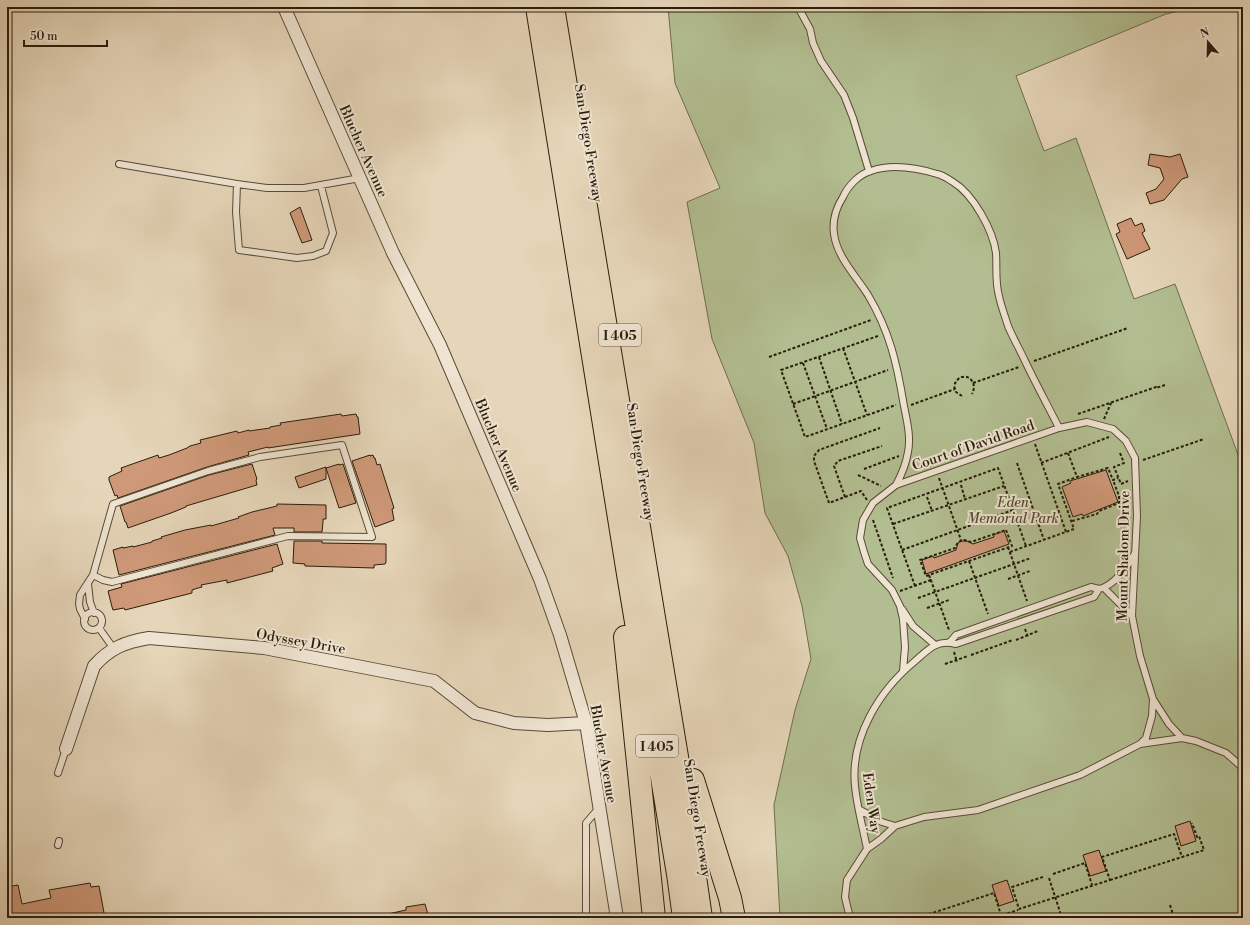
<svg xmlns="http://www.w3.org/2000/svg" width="1250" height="925" font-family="'Libre Bodoni',serif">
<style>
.green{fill:#b2be91;stroke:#6e6e4e}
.building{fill:#cf9979;stroke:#291d0b}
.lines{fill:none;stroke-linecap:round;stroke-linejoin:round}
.service-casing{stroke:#584b36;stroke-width:8}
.minor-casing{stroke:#584b36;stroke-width:14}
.motorway-casing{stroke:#291d0b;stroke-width:24}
.path{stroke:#291d0b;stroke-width:2;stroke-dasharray:3 2;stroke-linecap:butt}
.service{stroke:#efe4d2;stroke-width:6}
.minor{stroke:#efe4d2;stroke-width:12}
.motorway{stroke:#e6d6b9;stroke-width:22}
.labels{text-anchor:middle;stroke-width:4;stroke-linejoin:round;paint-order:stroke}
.shield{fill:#efe4d2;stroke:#645947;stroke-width:1}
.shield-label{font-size:13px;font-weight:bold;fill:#291d0b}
.street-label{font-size:14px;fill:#291d0b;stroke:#efe4d2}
.park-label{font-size:14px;font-style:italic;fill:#524d33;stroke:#efe4d2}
</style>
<rect width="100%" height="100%" fill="#e6d6b9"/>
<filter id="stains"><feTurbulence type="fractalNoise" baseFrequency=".005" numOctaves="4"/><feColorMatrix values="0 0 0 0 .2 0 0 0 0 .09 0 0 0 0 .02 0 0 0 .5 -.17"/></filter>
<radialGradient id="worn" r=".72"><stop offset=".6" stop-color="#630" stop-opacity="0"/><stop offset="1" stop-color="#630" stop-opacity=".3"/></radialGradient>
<path class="green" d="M668,7H1196L1166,14L1016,76L1044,151L1076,138L1134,299L1175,284L1243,468V918H780L774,805L795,710L811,659L802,606L788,556L765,513L754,443L712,339L687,202L720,188L675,83Z"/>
<path class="building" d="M1150,154L1170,157L1180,154L1188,177L1182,179L1164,200L1150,204L1146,193L1156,189L1164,179L1160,168L1148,165Z
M300,207L312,240L302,243L290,213Z
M1131,218L1135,226L1142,223L1145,231L1142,233L1150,249L1127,259L1116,234L1120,232L1117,224Z
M341,414L342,416L356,414L357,417H358L360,434L268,448V447L248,452L249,455L207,467L118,498L117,495L115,496L109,480V477L122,471L121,468L158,455L159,458L169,455L187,448L190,446L201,443L200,440L237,431L238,433L249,430V431L270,428V427L281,425L280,423Z
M370,455V456L373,455L374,458H375L377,465L380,464L394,508L392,509L394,520L375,527L352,461Z
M252,464L257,479L256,480L257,485L186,506V507L171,513L128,528L126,522H125L120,506L209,475Z
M339,464V465L343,464L356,503L339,508L326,468Z
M326,467V479L299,488L295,477Z
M1106,470L1118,502L1083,516L1082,514L1073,517L1062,487L1071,483L1070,481Z
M277,504L326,505V519H323V522L322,532H294V528H273L275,535L119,575L113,550L123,547V548L133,546V547L152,542V541L162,538L161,537L185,530L211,525V526L239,518L238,517L252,512L277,506Z
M1004,531L1009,544L926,574L922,560L933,556L934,558L956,550L958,543L961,541H967L973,544L994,537L993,535Z
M294,541H322V543L386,544V562L385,564L374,565V568L305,566V564L293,563Z
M277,544L283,564L272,568L273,571L227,583V580L201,585L202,587L198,588L192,590V593L125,610L124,608L113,610L112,607L108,591L122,587L121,584Z
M1190,821L1196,841L1181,846L1175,826Z
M1099,850L1106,871L1090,876L1083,855Z
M1007,880L1014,901L999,906L992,885Z
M90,883L91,887L99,886L105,918H7V887L18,885L22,904L51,898L49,890Z
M425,904L429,918H388V914L406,910V907Z"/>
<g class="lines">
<g class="service-casing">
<path id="service" d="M798,7L810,29L813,43L821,61L844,95L853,118L869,171
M119,164L237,184
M321,186L333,233L326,251L313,256L297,258L239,250L236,212L237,184L267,188H304L360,178
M896,485C902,474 906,464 908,452C911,437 907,421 904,406C897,364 890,332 868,295C856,276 837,257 834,234C832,220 836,208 843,197C848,186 859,174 871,171C891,164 917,168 937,174C943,175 948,179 953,182C973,194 993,230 996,253C997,267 995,282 999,296C1001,306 1005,316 1008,326C1013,338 1020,350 1025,361C1036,384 1048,406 1059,428
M88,584L90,602L94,613
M1104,588L1132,616
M1099,589C1114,586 1128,566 1135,553
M902,609L913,626L934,644
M84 621a9 9 0 1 1 18 0a9 9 0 1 1-18 0Z
M85,619L80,609L79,604L80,595L93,575L113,504L208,471L260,457L342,445L372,537L288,536L112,582L103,580L93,575
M99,628L114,649
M903,671L905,647L903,619L900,606L892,590L868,564L864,552L860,538L863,520L873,503L896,485L1059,428L1087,422L1113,429L1126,441L1135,458L1137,516L1132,616L1140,656L1153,699L1169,724L1182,738L1196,741L1226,753L1243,768
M1140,744L1146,738L1152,716L1153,699
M58,773L66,749
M860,810L882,822L895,826
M58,845L59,841
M867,849C863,828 857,807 855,786C850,738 879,691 914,662C928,650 936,639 956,644L1094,597L1099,589L1091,587L956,635L950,642
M586,918V823L599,808
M850,918L845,897L847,880L867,849L881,839L895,826L924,817L978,810L1080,775L1140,744L1182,738
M1241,918L1243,917"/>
</g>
<g class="minor-casing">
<path id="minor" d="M284,7L393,253L440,345L540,579L560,635L586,723L617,918
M66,749L94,666C110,648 125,642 149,638L264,648L434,681L475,713L514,723L548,725L586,723"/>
</g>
<g class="motorway-casing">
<path id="motorway" d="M537,7L628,574L678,874L684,918
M553,7L682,787L701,918
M625,637L654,918
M693,780L730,898L734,918"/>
</g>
<path class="path" d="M878,336L781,370L805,437L896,405
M843,348L867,415
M769,357L871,320
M819,357L842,424
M1034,361L1128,328
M803,363L827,429
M973,383L1019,367
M962,396L956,392L954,386C960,368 980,379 972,394
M793,404L888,370
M911,405L955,389
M1078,414L1156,387V388L1165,385
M1104,419L1111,403
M1035,444L1066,532
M1068,453L1077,477L1108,468L1113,480L1118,478
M1120,453L1124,463L1114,467L1121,484L1128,481
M1143,460L1204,439
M1017,463L1044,540
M1041,463L1109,437
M864,469L899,456
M858,475L881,486
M939,478L961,540
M961,485L965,499
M845,497L834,466L838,461L882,446
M927,497L932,511
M867,500L861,491L829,503L814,461V456L819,450L880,428
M873,520L893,578
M1072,521L1097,514L1099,511L1119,503V496L1113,480
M893,524L1004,486
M1006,530L1012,546L926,576L920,560L955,548L958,542L964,540L971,542Z
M1008,547L1027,601
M902,550L1013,510
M1010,552L1074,529L1058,484L1077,477
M969,561L988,614
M929,575L949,630
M1008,579L1030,571
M915,586L887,508L998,468L1026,546
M900,591L931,580
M918,598L1031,558
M927,608L949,600
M1025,629L1028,637
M1016,640L1038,631
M954,652L957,662
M971,655L1013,640
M945,664L968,656
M1053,874L1085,863L1092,885
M1043,877L1012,887L1019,909L1110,880L1102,857L1174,834L1182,857
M1049,878L1062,918
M1110,880L1204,850L1199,836L1197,837L1192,823
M1170,905L1174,918
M920,918V917L994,893L1001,915
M993,918L1018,910"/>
<use href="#service" class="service"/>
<use href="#minor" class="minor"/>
<use href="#motorway" class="motorway"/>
</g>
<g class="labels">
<g class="shield">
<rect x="599" y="324" width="42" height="22" rx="3"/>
<rect x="636" y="735" width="42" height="22" rx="3"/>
</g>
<g class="shield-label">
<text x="620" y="340">I 405</text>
<text x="657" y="751">I 405</text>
</g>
<g class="street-label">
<text transform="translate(589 143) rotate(81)" y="5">San Diego Freeway</text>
<text transform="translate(364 151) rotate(66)" y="5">Blucher Avenue</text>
<text transform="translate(499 445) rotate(67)" y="5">Blucher Avenue</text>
<text transform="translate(973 445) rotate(-19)" y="5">Court of David Road</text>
<text transform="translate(641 462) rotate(81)" y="5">San Diego Freeway</text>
<text transform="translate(1123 556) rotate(-89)" y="5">Mount Shalom Drive</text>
<text transform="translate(301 641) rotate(10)" y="5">Odyssey Drive</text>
<text transform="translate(604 754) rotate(80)" y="5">Blucher Avenue</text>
<text transform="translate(872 803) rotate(82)" y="5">Eden Way</text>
<text transform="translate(698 818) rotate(81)" y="5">San Diego Freeway</text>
</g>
<g class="park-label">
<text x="1013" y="507">Eden<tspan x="1013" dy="16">Memorial Park</tspan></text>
</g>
</g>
<rect width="1250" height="925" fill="none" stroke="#e6d6b9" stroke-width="24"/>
<rect x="8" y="8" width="1234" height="909" fill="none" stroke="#291d0b" stroke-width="2"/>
<rect x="12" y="12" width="1226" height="901" fill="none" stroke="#291d0b"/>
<g transform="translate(1208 42) rotate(340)" stroke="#efe4d2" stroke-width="3" paint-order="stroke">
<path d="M0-3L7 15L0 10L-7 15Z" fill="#291d0b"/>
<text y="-6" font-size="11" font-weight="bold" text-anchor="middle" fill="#291d0b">N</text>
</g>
<path d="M24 40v6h83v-6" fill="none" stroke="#291d0b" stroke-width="2"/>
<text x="30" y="40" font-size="12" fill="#291d0b" stroke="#efe4d2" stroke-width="3" paint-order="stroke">50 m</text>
<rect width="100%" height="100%" filter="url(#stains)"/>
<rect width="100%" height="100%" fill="url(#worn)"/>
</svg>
